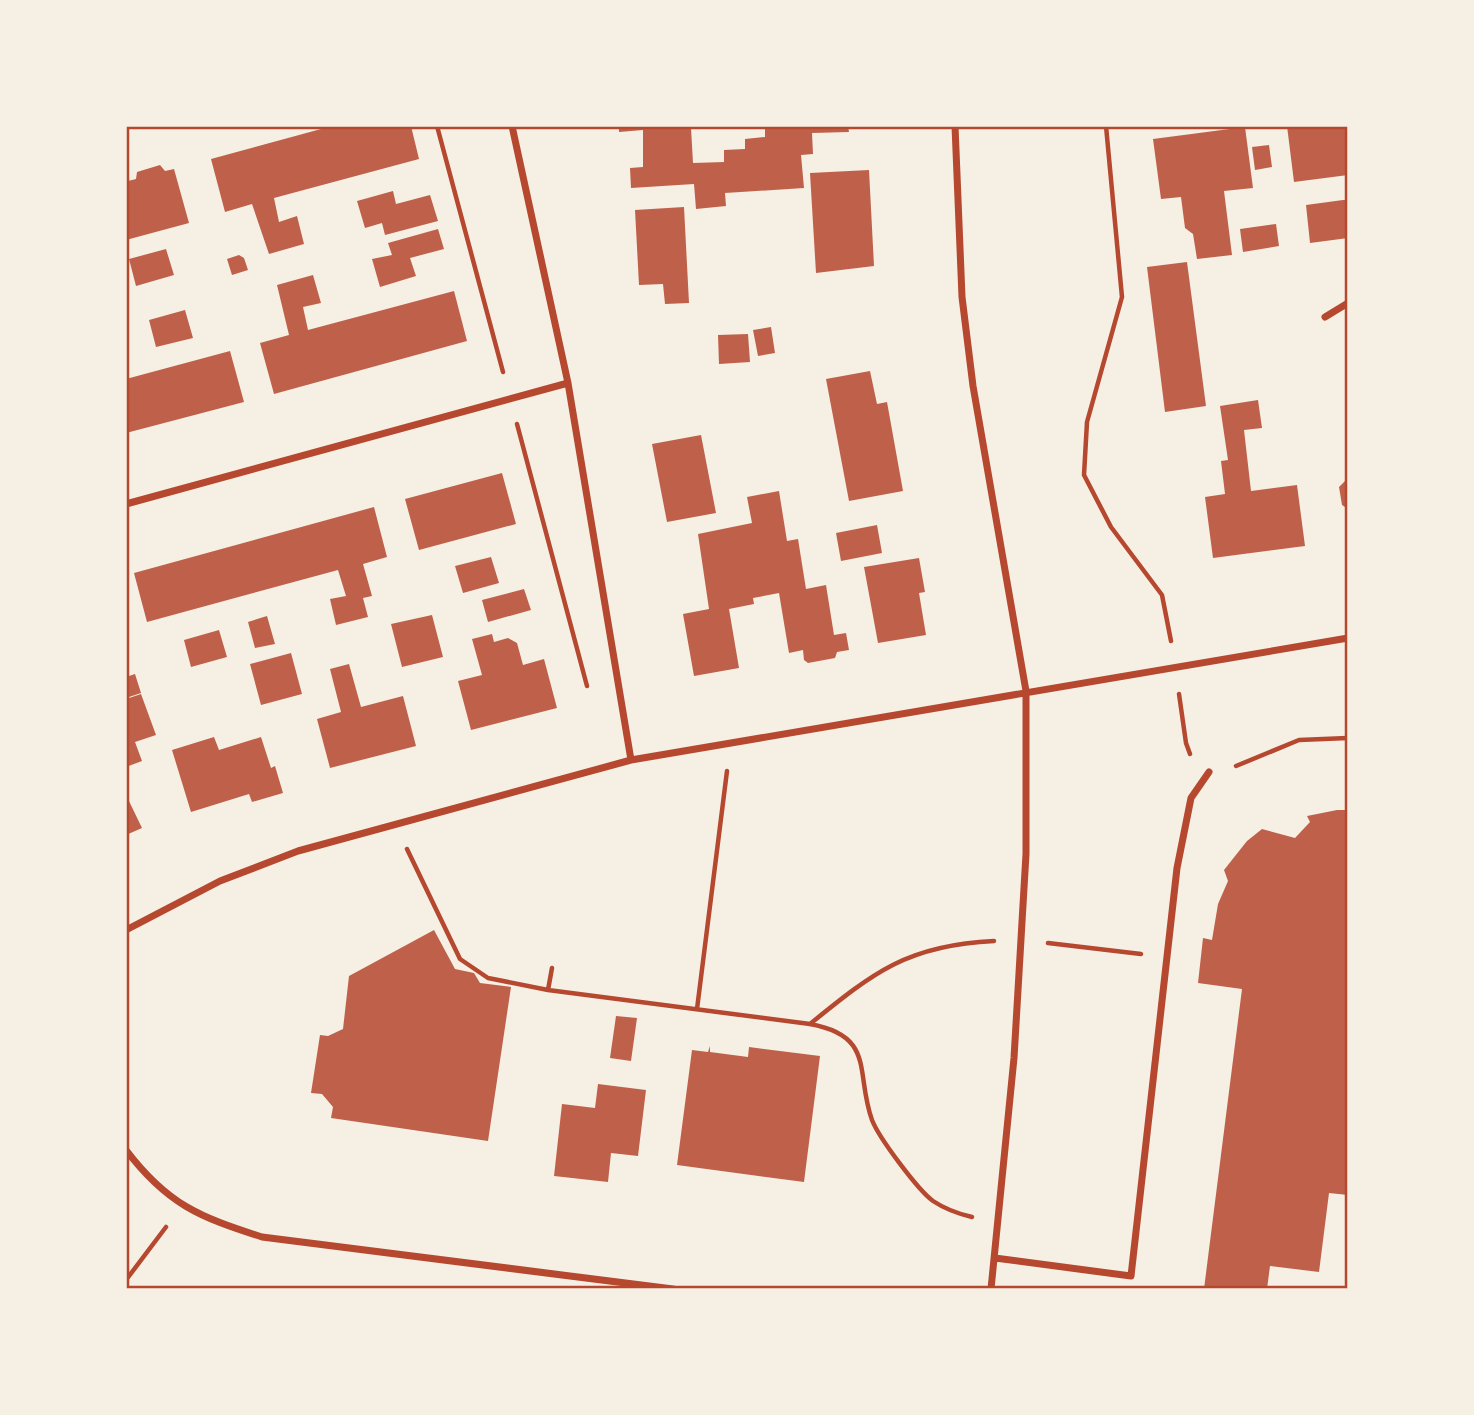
<svg xmlns="http://www.w3.org/2000/svg" width="1474" height="1415" font-family="'IBM Plex Sans',sans-serif">
<style>
.building{fill:#bf614a}
.lines{fill:none;stroke-linecap:round;stroke-linejoin:round}
.path{stroke:#b5482f;stroke-width:4.5}
.minor{stroke:#b5482f;stroke-width:7}
.neatline{fill:none;stroke:#b5482f;stroke-width:2.5}
</style>
<rect width="100%" height="100%" fill="#f6efe4"/>
<path class="building" d="M332,126H411L419,159L274,198L279,222L297,216L304,244L269,254L252,204L225,212L211,159Z
M619,126L691,128L693,163L724,162V150L745,149V139L765,137V126H848L849,132L812,133L813,154L801,155L804,188L725,193L726,206L696,209L694,184L631,188L630,168L643,167V130L619,132Z
M1287,126H1348V175L1294,182Z
M1245,127L1253,188L1224,191L1232,255L1197,259L1193,234L1185,228L1181,197L1161,199L1153,139Z
M1269,145L1272,167L1255,170L1252,147Z
M160,165L165,171L174,169L189,223L126,240V186L129,185L128,181L136,179L137,172Z
M869,170L874,266L816,273L810,173Z
M393,191L396,204L430,195L438,221L385,235L382,223L365,228L357,201Z
M1343,200H1348V238L1310,243L1306,205Z
M684,207L689,303L665,304L663,284L639,285L635,210Z
M1276,224L1279,246L1243,252L1240,229Z
M438,229L444,249L410,258L416,276L380,287L372,259L392,255L388,243Z
M166,249L174,275L136,286L129,259Z
M239,255L244,258L248,270L232,275L227,259Z
M1187,262L1206,406L1165,412L1147,267Z
M313,275L321,303L303,307L308,330L454,291L467,341L274,394L260,343L289,335L277,285Z
M185,310L193,338L156,347L149,320Z
M771,327L775,353L758,356L753,330Z
M748,334L750,362L719,364L718,335Z
M230,351L244,402L126,433V379Z
M870,371L877,404L887,402L903,491L849,501L826,379Z
M1258,400L1262,428L1244,430L1251,491L1297,485L1305,546L1213,558L1205,497L1225,494L1221,461L1228,460L1220,406Z
M701,435L716,513L667,522L652,444Z
M502,473L516,524L419,550L405,499Z
M1345,481H1348V509L1342,505L1339,487Z
M779,491L787,541L798,539L806,589L826,585L834,635L846,633L849,650L837,652L835,658L808,663L804,660L803,650L789,653L779,593L753,598L754,604L729,609L739,668L694,676L683,614L709,609L698,534L752,523L747,497Z
M374,507L387,557L363,564L372,596L363,598L368,617L336,625L330,599L346,596L338,570L147,622L134,573Z
M877,525L882,553L841,561L836,533Z
M491,557L499,583L463,593L455,566Z
M919,558L925,592L919,593L926,635L878,643L864,567Z
M524,589L531,610L488,622L482,600Z
M432,615L443,657L402,667L391,624Z
M267,616L275,644L255,648L248,622Z
M219,630L227,657L191,667L184,640Z
M492,634L494,642L508,638L517,643L523,665L544,659L557,708L471,730L458,681L482,675L472,639Z
M291,653L302,694L261,705L250,664Z
M349,664L361,707L403,696L416,746L330,768L317,719L341,712L330,669Z
M135,674L141,693L126,698V677Z
M141,694L156,735L135,742L142,761L126,767V699Z
M214,737L219,750L261,737L271,768L275,766L283,793L252,802L249,794L191,812L172,750Z
M128,799L142,828L126,835V800Z
M1337,810H1348V1195L1329,1193L1319,1272L1270,1266L1267,1289H1204L1242,989L1198,983L1203,938L1212,940L1218,904L1228,881L1224,870L1247,841L1262,829L1295,838L1310,822L1307,816Z
M434,930L455,969L474,973L480,983L511,987L488,1141L331,1118L333,1107L322,1094L311,1093L320,1035L328,1036L343,1029L349,976Z
M616,1016L637,1018L631,1061L610,1058Z
M710,1046V1052L748,1057L749,1047L820,1056L804,1182L677,1165L692,1050L708,1052Z
M598,1084L646,1090L638,1156L611,1153L608,1182L554,1176L562,1104L595,1108Z"/>
<g class="lines">
<path class="path" d="M437,126L503,372
M1106,126L1122,297L1087,422L1084,475L1111,527L1162,595L1171,641
M517,424L587,686
M1179,694L1186,743L1190,754
M1236,766L1299,740L1348,738
M407,849L460,959L488,978L548,990L810,1024C876,1036 855,1073 872,1120C879,1138 918,1190 933,1201C945,1209 959,1214 972,1217
M1048,943L1141,954
M548,990L552,968
M697,1009L727,771
M810,1024C874,972 908,945 994,941
M126,1280L166,1227"/>
<path class="minor" d="M512,126L568,383L631,760
M955,126L962,297L973,386L1026,691V854L1014,1058L991,1289
M1325,317L1348,303
M126,504L568,383
M126,930L220,881L298,851L631,760L1348,638
M126,1150C167,1204 199,1217 262,1237L673,1289
M995,1258L1131,1276L1177,868L1191,798L1209,772"/>
</g>
<rect width="1474" height="1415" fill="none" stroke="#f6efe4" stroke-width="256"/>
<rect x="128" y="128" width="1218" height="1159" class="neatline"/>
</svg>
